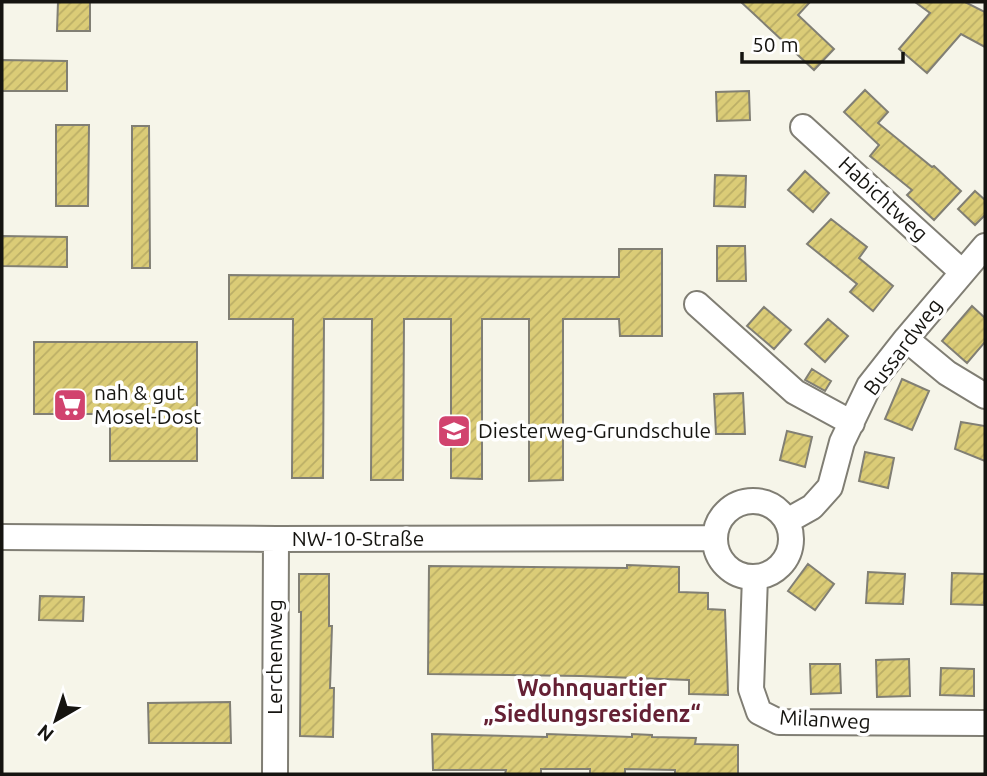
<svg xmlns="http://www.w3.org/2000/svg" width="987" height="776" font-family="Ubuntu,sans-serif">
<style>
.building{fill:url(#building-hatch);stroke:#817f74;stroke-width:2}
.lines{fill:none;stroke-linecap:round;stroke-linejoin:round}
.minor-casing{stroke:#807e74;stroke-width:28}
.minor{stroke:#fff;stroke-width:24}
.labels{text-anchor:middle;stroke-width:7;stroke-linejoin:round;paint-order:stroke}
.street-label{font-size:21px;fill:#151410;stroke:#fff}
.poi-label{font-size:21px;fill:#151410;stroke:#fff;text-anchor:start}
.neighbourhood-label{font-size:23px;font-weight:bold;fill:#652034;stroke:#fff}
</style>
<defs>
<pattern id="building-hatch" width="6" height="6" patternUnits="userSpaceOnUse" patternTransform="scale(1.75)"><rect width="6" height="6" fill="#dbcc77"/><path d="M-1 1l2-2M0 6l6-6M5 7l2-2" fill="none" stroke="#bbae66"/></pattern>
</defs>
<rect width="100%" height="100%" fill="#f6f5e9"/>
<path class="building" d="M58,2H90V31H57Z
M741,2H810L798,15L834,49L814,70Z
M915,2H965L985,12V47L961,34L927,73L899,49L930,13Z
M2,60L67,61V91H2Z
M865,90L888,112L878,123L932,167L934,166L961,191L934,220L907,195L912,190L870,156L879,145L844,112Z
M749,91L750,120L717,121L716,92Z
M56,125H89L88,206H56Z
M132,126H149L150,268H132Z
M805,171L829,193L813,212L788,190Z
M715,175L746,176L745,207L714,206Z
M975,191L985,200V215L975,225L958,209Z
M831,219L867,247L859,258L893,286L873,311L850,292L857,284L807,244Z
M2,236L67,237V267L2,266Z
M717,246H745L746,281H717Z
M619,249H662V336H620L619,319H563V480L529,481V319H482V479L451,478V319H404L403,480H371L372,319H324L323,478H292L293,319H229V275L619,277Z
M972,306L985,318V342L967,363L942,341Z
M764,307L791,330L774,349L747,326Z
M828,319L848,336L825,362L805,344Z
M34,342H197V461H110V414H34Z
M812,369L831,381L825,391L805,380Z
M902,379L929,391L912,430L885,419Z
M743,393L745,434H716L714,394Z
M961,422L985,426V461L955,449Z
M787,431L812,437L805,467L780,460Z
M865,452L894,458L888,488L859,481Z
M808,564L834,584L815,610L788,591Z
M627,565L679,567V592L708,593V609L725,610L728,695L689,694V680L581,676L428,674L429,566L627,568Z
M868,572L905,574L903,604L866,603Z
M952,573L985,574L984,605L951,604Z
M299,574H329V626H332L330,688H334L333,737L300,736L301,612H299Z
M40,596L84,597L83,621L39,620Z
M909,659L910,696L877,697L876,660Z
M810,664H840L841,693L811,694Z
M941,668L974,669V696L940,695Z
M230,702L231,743H149L148,703Z
M432,734L547,737V734L632,737V734L652,735V737L696,738L695,744L738,745V774H675V770L625,769V774H590V769H541V774H505L506,770H433Z"/>
<g class="lines">
<g class="minor-casing">
<path id="minor" d="M803,127L962,272
M697,304L795,392L852,423
M906,339L947,373L985,396
M715 539a38 38 0 1 1 76 0a38 38 0 1 1-76 0Z
M787,521L812,507L830,487L842,442L869,386L906,339L985,246
M2,537L276,539L714,538
M755,577L751,689L759,712L779,722L985,723
M275,774L276,539"/>
</g>
<use href="#minor" class="minor"/>
</g>
<defs>
<g id="supermarket-square" transform="scale(1.75)"><rect x="-9" y="-9" width="18" height="18" rx="4" fill="#d1436e" stroke="#fff"/><path d="M-6-5.5h2.5l.6 2H6L4.5 2H-2.5L-4.4-4H-6ZM-1.5 3.2a1.3 1.3 0 1 0 .1 0ZM3 3.2a1.3 1.3 0 1 0 .1 0Z" fill="#fff"/></g>
<g id="school-square" transform="scale(1.75)"><rect x="-9" y="-9" width="18" height="18" rx="4" fill="#d1436e" stroke="#fff"/><path d="M0-5L7-2L0 1L-7-2ZM-4 1L0 2.5L4 1V4Q0 6-4 4Z" fill="#fff"/></g>
</defs>
<g fill-rule="evenodd">
<use href="#supermarket-square" x="70" y="405"/>
<use href="#school-square" x="454" y="431"/>
</g>
<g class="labels">
<g class="street-label">
<text transform="translate(883 199) rotate(43)" y="7">Habichtweg</text>
<text transform="translate(903 347) rotate(-53)" y="7">Bussardweg</text>
<text x="358" y="546">NW-10-Straße</text>
<text transform="translate(275 657) rotate(-90)" y="7">Lerchenweg</text>
<text transform="translate(825 720) rotate(3)" y="7">Milanweg</text>
</g>
<g class="poi-label">
<text x="94" y="400">nah &amp; gut<tspan x="94" dy="24">Mosel-Dost</tspan></text>
<text x="478" y="438">Diesterweg-Grundschule</text>
</g>
<g class="neighbourhood-label">
<text x="592" y="696">Wohnquartier<tspan x="592" dy="26">„Siedlungsresidenz“</tspan></text>
</g>
</g>
<rect width="987" height="776" fill="none" stroke="#151410" stroke-width="7"/>
<g transform="translate(56 720) rotate(219)" stroke="#ffffff" stroke-width="5" paint-order="stroke">
<path d="M0-5L12 26L0 18L-12 26Z" fill="#151410"/>
<text y="-10" font-size="19" font-weight="bold" text-anchor="middle" fill="#151410">N</text>
</g>
<path d="M742 52v10h161v-10" fill="none" stroke="#151410" stroke-width="3.5"/>
<text x="752" y="52" font-size="21" fill="#151410" stroke="#ffffff" stroke-width="5" paint-order="stroke">50 m</text>
</svg>
